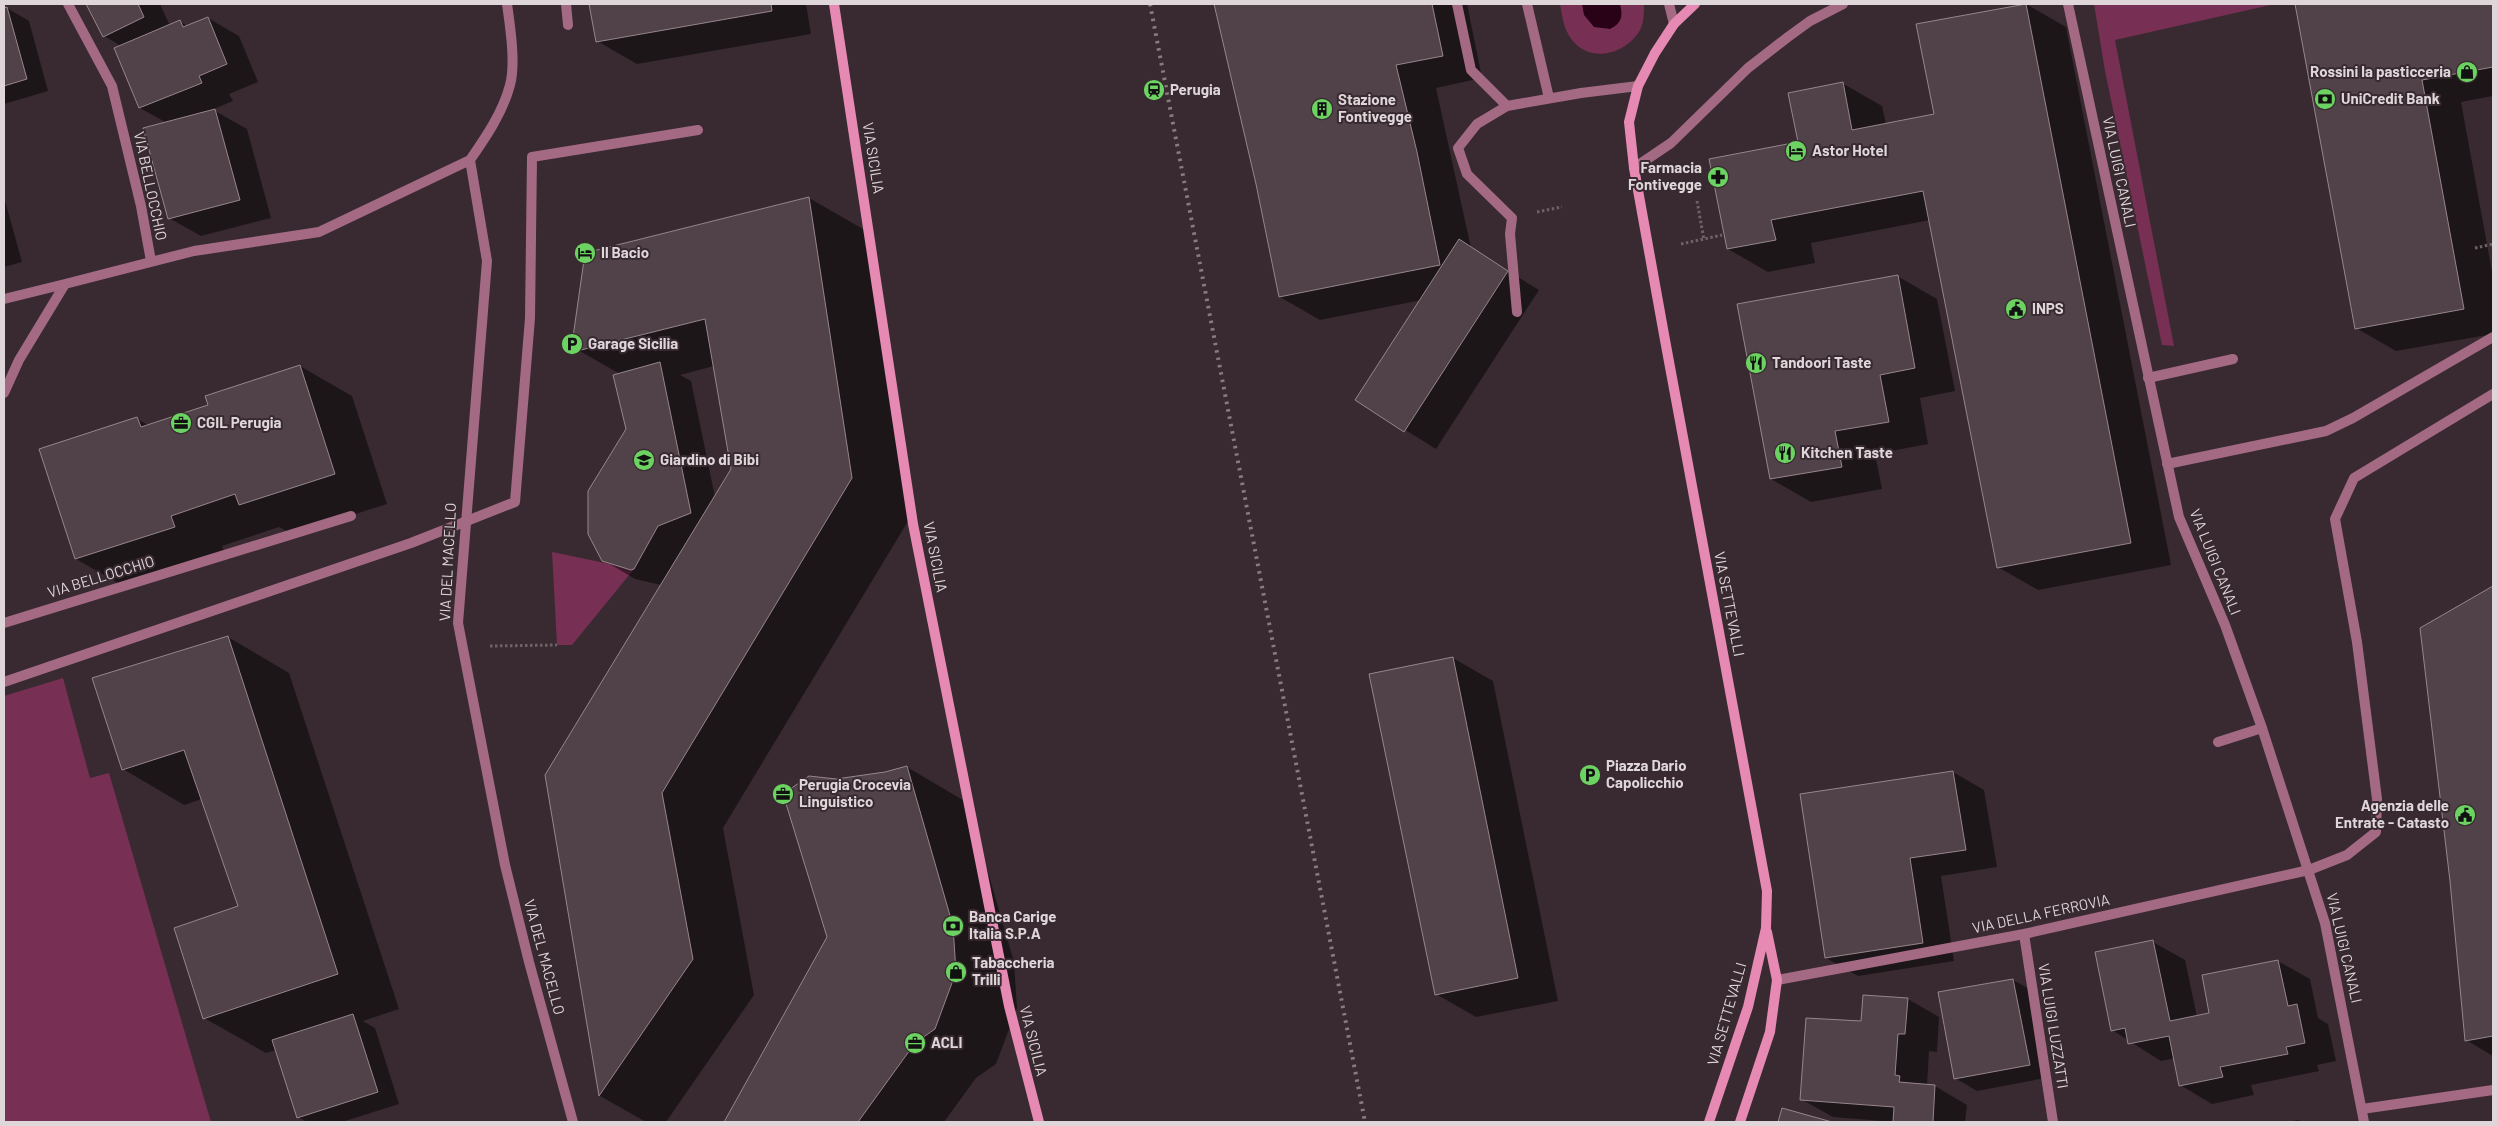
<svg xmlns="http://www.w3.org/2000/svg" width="2497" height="1126" font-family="Barlow,sans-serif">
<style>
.green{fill:#773053}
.water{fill:#2a0218}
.shadow{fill:#0007;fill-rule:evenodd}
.building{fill:#504248;stroke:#96868c}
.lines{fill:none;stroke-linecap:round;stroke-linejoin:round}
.path{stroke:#6e6267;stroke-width:3;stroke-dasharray:2.5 2.5;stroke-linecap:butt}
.lane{stroke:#a46a84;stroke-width:10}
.street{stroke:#a46a84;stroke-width:10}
.secondary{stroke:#e68ab4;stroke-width:10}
.rail{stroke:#877b80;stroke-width:4;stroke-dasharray:2.5 5;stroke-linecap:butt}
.labels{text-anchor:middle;stroke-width:4;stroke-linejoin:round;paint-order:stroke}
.poi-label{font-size:15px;font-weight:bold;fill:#dfd6da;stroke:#382a30;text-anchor:start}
.street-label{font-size:15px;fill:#dfd6da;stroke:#382a30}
</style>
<rect width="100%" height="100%" fill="#382a30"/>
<path class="green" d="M1560,4H1644C1644,12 1644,23 1640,30C1626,54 1591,64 1572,40C1564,30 1562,16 1560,4Z
M2094,4H2275L2115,40L2174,346L2162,345L2105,71Z
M552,552L634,569L572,645H557Z
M63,678L90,778L109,773L211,1122H4V696Z"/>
<path class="water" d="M1582,4H1620C1623,16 1622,23 1610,29L1594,27L1584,15Z"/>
<path class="shadow" d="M88,4H160L170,26L180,22L188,26L208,18L239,36L258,82L229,94L233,101L209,111H215L247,129L271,218L201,236L169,218L167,123L140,108L115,48L121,46L104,36Z
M591,4H806L811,34L637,64L597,41Z
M1215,4H1467L1482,78L1436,88L1471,248L1539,290L1436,449L1357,400L1422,300L1320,320L1280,297L1257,184Z
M2026,4L2066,27L2171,565L2038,590L1998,567L1930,220L1811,243L1815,263L1768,272L1728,249L1799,143L1842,83L1882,106L1886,124L1935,115Z
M2296,4H2493V96L2461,102L2493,277V334L2396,351L2356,328Z
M7,8L29,21L48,91L4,104V9Z
M4,197L22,262L4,267Z
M809,198L870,233L913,513L723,828L754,995L666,1122H646L600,1096L546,776L661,585L635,579L603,560L628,429L620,374L578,350ZM714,366L732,469L715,497L691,381L680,375Z
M1897,276L1937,299L1955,391L1920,398L1928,444L1875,454L1882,489L1811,502L1771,479Z
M300,366L352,396L387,504L292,534L279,527L222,546L226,557L128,589L76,559L137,419L150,426L209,406Z
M2493,587V1056L2466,1040L2451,881L2421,629Z
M228,637L289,673L399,1009L363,1021L375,1028L399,1104L342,1122H307L298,1117L276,1050L266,1053L204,1018L240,907L202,799L184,805L123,769Z
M1453,658L1493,681L1558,1001L1476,1017L1436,994Z
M907,767L968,803L1014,962L1017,1008L996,1064L976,1078L944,1122H725L829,938L885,774Z
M1953,772L1984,790L1997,867L1941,876L1954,961L1858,976L1826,958Z
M2153,942L2185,960L2197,1017L2211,1014L2278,961L2310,979L2318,1018L2328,1024L2336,1061L2317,1065L2319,1071L2251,1085L2254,1095L2212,1104L2180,1085L2175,1058L2161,1061L2112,1030Z
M2013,980L2035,992L2051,1077L1977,1091L1955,1078Z
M1908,999L1939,1017L1937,1052L1929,1051L1927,1086H1935L1967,1105L1965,1122H1895L1833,1117L1801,1099L1862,1023Z
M2298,1120L2302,1122H2288Z"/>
<path class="building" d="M86,4H138L144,17L103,37Z
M589,4H771L772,11L596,42Z
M1214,4H1432L1443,56L1396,65L1417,152L1440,265L1279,297L1256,184Z
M2026,4L2131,543L1997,568L1923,191L1771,220L1776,240L1727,249L1709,159L1798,142L1788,93L1843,82L1852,130L1934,114L1916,24Z
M2295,4H2493V67L2422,80L2464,309L2355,329Z
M7,7L27,79L4,86V8Z
M208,17L227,64L199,76L202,83L139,108L114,48L180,20L183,27Z
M215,109L240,200L168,219L143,128Z
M809,197L852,478L662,793L693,959L599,1096L545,775L731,469L705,319L577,351L572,344L585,253Z
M1459,239L1508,271L1404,432L1355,400Z
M1898,275L1915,368L1880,375L1889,422L1835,431L1842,467L1770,479L1737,304Z
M660,362L691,513L658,526L634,569L631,570L602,561L588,534V491L626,429L613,375Z
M300,365L335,474L239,505L235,494L171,516L175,527L75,559L39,449L137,417L141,427L208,405L205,396Z
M2493,586V1036L2465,1041L2450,881L2420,628Z
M228,636L338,974L203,1019L174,928L238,906L184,750L122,770L92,678Z
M1453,657L1518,978L1435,995L1369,674Z
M907,766L953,926L956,972L935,1029L915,1043L858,1122H724L827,937L783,794L809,776L836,779L885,772Z
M1953,771L1966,850L1910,858L1923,943L1825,958L1800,794Z
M2153,940L2170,1021L2209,1013L2202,975L2278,960L2288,1006L2297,1004L2305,1043L2286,1047L2288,1054L2220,1067L2223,1077L2179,1086L2169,1036L2128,1044L2125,1028L2111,1031L2095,952Z
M2013,979L2030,1065L1954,1079L1938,992Z
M1863,995L1908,998L1905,1034H1898L1895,1075L1900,1076L1899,1082L1935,1085L1933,1122H1893L1894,1107L1800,1100L1806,1018L1861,1021Z
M353,1014L378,1092L297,1118L272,1040Z
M1782,1108L1832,1122H1778Z"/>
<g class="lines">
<path class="path" d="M1697,201L1704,240
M1537,212L1562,207
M1681,244L1722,235
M2475,248L2493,244
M490,646L557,645"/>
<path class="lane" d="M566,4L568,25
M1457,4L1471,70L1507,106L1477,124L1458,148L1467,174L1512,218L1510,234L1517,312
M1634,168L1671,143L1748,68L1788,37L1810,21L1843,4
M2148,378L2233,359
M2218,742L2262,728
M2309,870L2347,855L2376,832L2377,799L2357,642L2335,519L2354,478L2493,394
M2362,1109L2493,1090"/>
<path class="street" d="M68,4L112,86L141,206L151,261
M507,4C510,26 516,63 510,85C503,112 486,137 470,160L487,261L458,623L505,865L529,962L573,1122
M1527,4L1549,98
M1669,4L1674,24
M2068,4L2179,517L2225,625L2262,728L2325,923L2364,1122
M1507,106L1581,93L1638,86
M4,299L65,284
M4,393L19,360L65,284L194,251L319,232L470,160
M2167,464L2326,431L2353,418L2493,337
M4,623L351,516
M4,682L411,543L515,502L530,318L532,157L698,130
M2024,934L2053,1122
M1777,980L2024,934L2309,870"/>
<path class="secondary" d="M834,4L913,524L1009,1006L1039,1122
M1695,4L1674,24L1655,53L1638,86L1629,122L1634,168L1665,340L1767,891L1766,928L1748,1007L1709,1122
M1740,1122L1770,1032L1777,980L1767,932"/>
<path class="rail" d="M1150,4L1365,1122"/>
</g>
<defs>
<g id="shop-disc" transform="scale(1.125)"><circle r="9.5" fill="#6cd362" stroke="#382a30"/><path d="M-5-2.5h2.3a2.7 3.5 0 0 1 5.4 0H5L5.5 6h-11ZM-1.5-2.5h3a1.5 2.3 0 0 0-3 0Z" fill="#111"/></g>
<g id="station-disc" transform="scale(1.125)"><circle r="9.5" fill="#6cd362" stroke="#382a30"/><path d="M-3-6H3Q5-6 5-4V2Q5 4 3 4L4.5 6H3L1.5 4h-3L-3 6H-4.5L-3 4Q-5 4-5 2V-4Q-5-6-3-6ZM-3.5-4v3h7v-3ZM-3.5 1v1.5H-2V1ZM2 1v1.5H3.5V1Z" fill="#111"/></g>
<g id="bank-disc" transform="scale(1.125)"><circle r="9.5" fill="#6cd362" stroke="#382a30"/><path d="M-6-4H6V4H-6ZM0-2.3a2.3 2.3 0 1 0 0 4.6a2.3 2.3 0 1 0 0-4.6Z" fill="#111"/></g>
<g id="building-disc" transform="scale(1.125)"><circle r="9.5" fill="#6cd362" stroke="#382a30"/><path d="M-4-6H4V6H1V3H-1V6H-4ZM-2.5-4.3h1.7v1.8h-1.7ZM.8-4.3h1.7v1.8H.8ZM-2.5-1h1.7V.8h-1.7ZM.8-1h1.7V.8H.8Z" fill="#111"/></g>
<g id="hotel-disc" transform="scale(1.125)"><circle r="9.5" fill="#6cd362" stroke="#382a30"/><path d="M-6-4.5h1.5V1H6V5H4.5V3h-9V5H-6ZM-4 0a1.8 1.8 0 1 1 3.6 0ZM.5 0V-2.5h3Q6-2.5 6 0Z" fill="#111"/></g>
<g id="pharmacy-disc" transform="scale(1.125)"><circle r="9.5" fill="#6cd362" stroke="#382a30"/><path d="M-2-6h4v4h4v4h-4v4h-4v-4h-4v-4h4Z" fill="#111"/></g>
<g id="civic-disc" transform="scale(1.125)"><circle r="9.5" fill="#6cd362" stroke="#382a30"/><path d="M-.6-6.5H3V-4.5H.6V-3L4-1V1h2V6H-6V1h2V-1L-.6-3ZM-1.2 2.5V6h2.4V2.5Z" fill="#111"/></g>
<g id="parking-disc" transform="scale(1.125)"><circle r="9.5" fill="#6cd362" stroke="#382a30"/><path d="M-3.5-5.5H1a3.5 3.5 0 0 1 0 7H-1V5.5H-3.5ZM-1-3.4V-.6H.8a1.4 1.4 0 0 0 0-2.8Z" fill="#111"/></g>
<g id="restaurant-disc" transform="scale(1.125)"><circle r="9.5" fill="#6cd362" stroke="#382a30"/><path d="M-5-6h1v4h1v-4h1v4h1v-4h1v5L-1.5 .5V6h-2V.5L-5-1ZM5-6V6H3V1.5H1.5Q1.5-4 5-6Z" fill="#111"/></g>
<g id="office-disc" transform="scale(1.125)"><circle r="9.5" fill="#6cd362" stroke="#382a30"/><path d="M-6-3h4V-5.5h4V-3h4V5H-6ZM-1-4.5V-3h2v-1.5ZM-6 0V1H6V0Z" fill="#111"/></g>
<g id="school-disc" transform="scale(1.125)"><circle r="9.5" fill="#6cd362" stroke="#382a30"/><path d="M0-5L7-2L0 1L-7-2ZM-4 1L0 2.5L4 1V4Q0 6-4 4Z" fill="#111"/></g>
</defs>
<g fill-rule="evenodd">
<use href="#shop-disc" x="2467" y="72"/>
<use href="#station-disc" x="1154" y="90"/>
<use href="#bank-disc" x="2325" y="99"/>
<use href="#building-disc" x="1322" y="109"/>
<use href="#hotel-disc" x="1796" y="151"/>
<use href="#pharmacy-disc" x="1718" y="177"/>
<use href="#hotel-disc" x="585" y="253"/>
<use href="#civic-disc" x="2016" y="309"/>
<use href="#parking-disc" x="572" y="344"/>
<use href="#restaurant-disc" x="1756" y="363"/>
<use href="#office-disc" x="181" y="423"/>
<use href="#restaurant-disc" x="1785" y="453"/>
<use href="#school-disc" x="644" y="460"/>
<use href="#parking-disc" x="1590" y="775"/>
<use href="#office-disc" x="783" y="794"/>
<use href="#civic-disc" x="2465" y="815"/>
<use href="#bank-disc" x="953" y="926"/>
<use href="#shop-disc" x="956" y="972"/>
<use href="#office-disc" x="915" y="1043"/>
</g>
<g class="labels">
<g class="poi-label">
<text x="2451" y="77" text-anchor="end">Rossini la pasticceria</text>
<text x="1170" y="95">Perugia</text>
<text x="2341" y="104">UniCredit Bank</text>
<text x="1338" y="105">Stazione<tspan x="1338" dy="17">Fontivegge</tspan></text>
<text x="1812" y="156">Astor Hotel</text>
<text x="1702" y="173" text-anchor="end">Farmacia<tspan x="1702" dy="17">Fontivegge</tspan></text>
<text x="601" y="258">Il Bacio</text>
<text x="2032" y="314">INPS</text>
<text x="588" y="349">Garage Sicilia</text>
<text x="1772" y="368">Tandoori Taste</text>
<text x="197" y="428">CGIL Perugia</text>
<text x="1801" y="458">Kitchen Taste</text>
<text x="660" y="465">Giardino di Bibi</text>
<text x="1606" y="771">Piazza Dario<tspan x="1606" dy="17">Capolicchio</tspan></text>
<text x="799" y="790">Perugia Crocevia<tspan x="799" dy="17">Linguistico</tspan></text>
<text x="2449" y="811" text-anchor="end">Agenzia delle<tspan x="2449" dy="17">Entrate - Catasto</tspan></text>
<text x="969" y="922">Banca Carige<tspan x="969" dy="17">Italia S.P.A</tspan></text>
<text x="972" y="968">Tabaccheria<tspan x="972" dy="17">Trilli</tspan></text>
<text x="931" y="1048">ACLI</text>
</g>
<g class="street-label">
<text transform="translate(873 158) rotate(81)" y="5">VIA SICILIA</text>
<text transform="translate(2119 172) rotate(78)" y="5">VIA LUIGI CANALI</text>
<text transform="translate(150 186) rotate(78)" y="5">VIA BELLOCCHIO</text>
<text transform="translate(935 557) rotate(79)" y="5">VIA SICILIA</text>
<text transform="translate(448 562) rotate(-87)" y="5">VIA DEL MACELLO</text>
<text transform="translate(2215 562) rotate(68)" y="5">VIA LUIGI CANALI</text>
<text transform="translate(101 577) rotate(-17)" y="5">VIA BELLOCCHIO</text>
<text transform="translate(1729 604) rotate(79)" y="5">VIA SETTEVALLI</text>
<text transform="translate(2041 914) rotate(-12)" y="5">VIA DELLA FERROVIA</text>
<text transform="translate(2344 948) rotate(77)" y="5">VIA LUIGI CANALI</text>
<text transform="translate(544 957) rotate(75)" y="5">VIA DEL MACELLO</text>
<text transform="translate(1727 1014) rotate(-74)" y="5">VIA SETTEVALLI</text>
<text transform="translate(2053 1026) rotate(81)" y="5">VIA LUIGI LUZZATTI</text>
<text transform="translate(1033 1041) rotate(76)" y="5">VIA SICILIA</text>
</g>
</g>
<rect width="2497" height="1126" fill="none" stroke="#dfd6da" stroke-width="10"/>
</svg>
